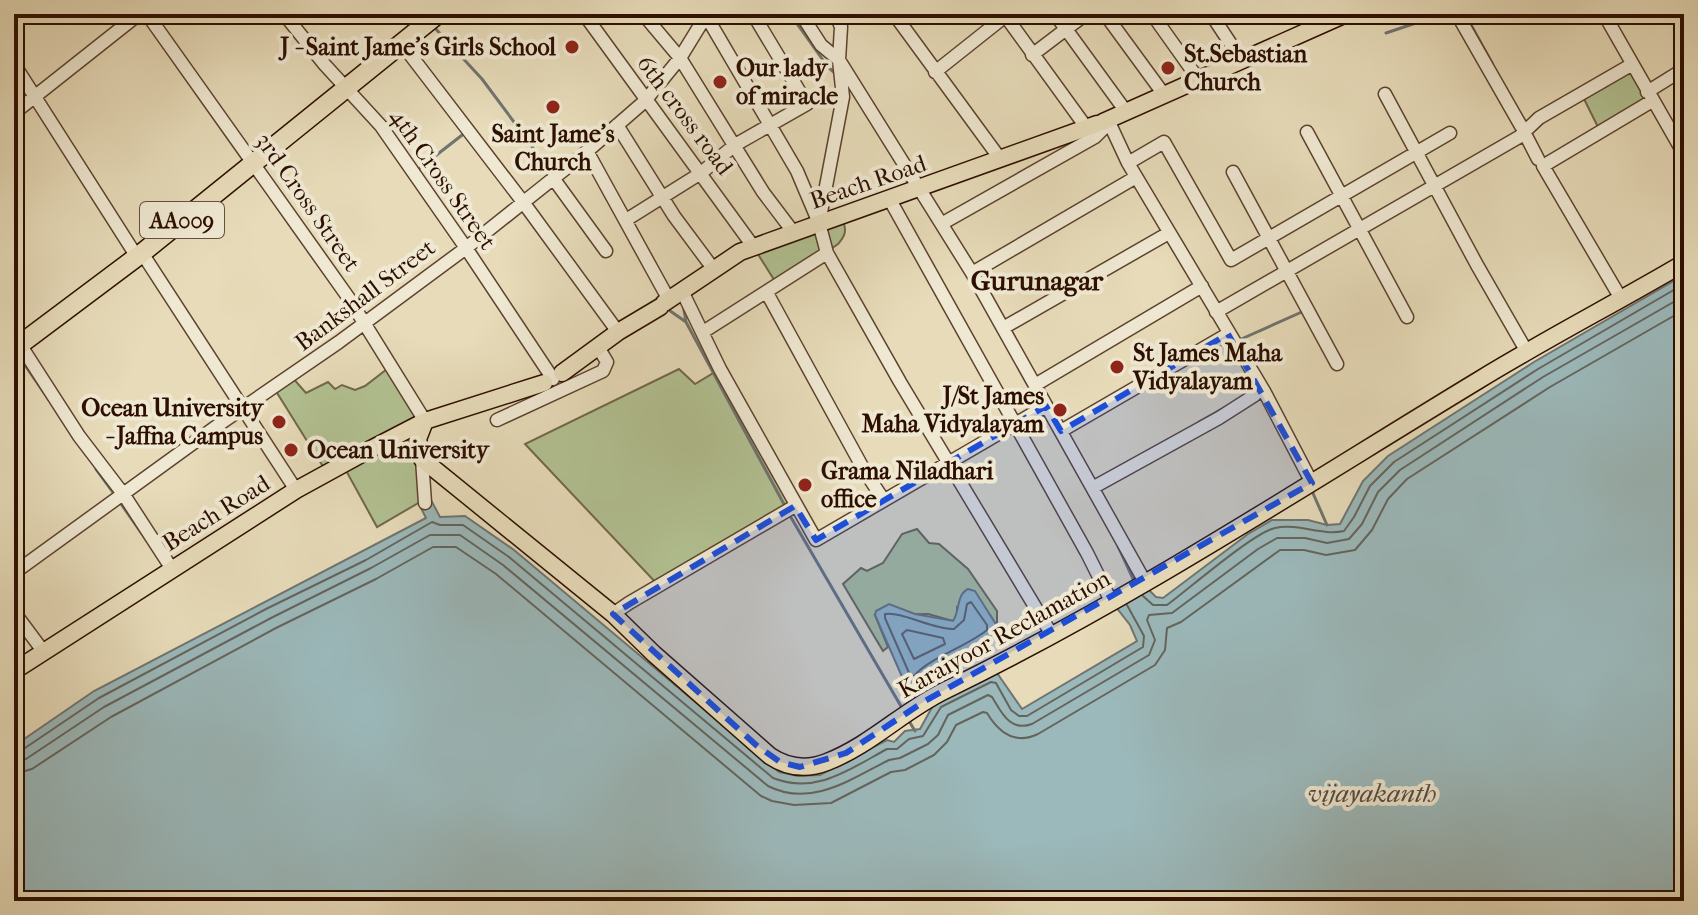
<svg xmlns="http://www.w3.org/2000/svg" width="1698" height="915" font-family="'IM FELL French Canon',serif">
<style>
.green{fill:#b2c192;stroke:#706849;stroke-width:2}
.water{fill:#9bb8ba;stroke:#6f7470;stroke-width:2}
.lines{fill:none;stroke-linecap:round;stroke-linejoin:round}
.shore{stroke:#64645d;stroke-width:2}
.stream{stroke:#6f7470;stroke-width:3}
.minor-casing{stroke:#5c422e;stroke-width:15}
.major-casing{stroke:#2d0f00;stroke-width:19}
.highway-casing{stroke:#2d0f00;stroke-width:21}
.minor{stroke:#efe8d2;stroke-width:12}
.major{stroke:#e7dbb9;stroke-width:16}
.highway{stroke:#e7dbb9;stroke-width:18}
.marked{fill:#1d4ed8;fill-opacity:0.2;stroke:#1d4ed8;stroke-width:6;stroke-dasharray:16 10;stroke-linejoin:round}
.poi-dot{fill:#8f2418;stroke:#efe8d2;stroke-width:3}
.labels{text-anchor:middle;stroke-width:8;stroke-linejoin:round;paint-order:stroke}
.shield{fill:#efe8d2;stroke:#67503f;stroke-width:2}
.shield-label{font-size:22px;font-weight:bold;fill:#2d0f00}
.poi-label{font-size:24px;font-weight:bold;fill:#2d0f00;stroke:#efe8d2;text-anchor:start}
.street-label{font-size:24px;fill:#2d0f00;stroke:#efe8d2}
.water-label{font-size:26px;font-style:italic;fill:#544a41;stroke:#efe8d2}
.quarter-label{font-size:28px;font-weight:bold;fill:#2d0f00;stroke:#efe8d2}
</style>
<rect width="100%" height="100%" fill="#e7dbb9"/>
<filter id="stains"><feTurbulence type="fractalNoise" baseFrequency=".0025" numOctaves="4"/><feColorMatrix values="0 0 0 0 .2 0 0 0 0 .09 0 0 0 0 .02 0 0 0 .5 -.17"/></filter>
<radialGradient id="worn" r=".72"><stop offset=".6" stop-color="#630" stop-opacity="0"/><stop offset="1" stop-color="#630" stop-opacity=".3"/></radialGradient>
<path class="green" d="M1630,67L1652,101L1600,131L1581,93Z
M843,221C847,231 845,236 838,244L778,286L754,248Z
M391,366L425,421L427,498L377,527L343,465L327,473L274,388L292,377L306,393L328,382L335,389L342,385L355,390L365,386Z
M679,369L695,384L720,369L795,506L658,585L525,444Z
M917,529L929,543L939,544L968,569L997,611V626L990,615L957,607V616L953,621L928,614L875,615L888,647L883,651L843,584L861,568L867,571L883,563L902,534Z"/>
<path class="water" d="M1684,275V901H14V746L94,691L426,518L420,506L431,500L440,517L465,516L514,550L779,772L798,776L820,775L887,740L894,742L905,731L920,729L935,702L997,673L1022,709L1137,641L1130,625L1112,602L1144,585L1156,597L1163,598L1248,534L1272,520H1308L1327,525L1340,524L1363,481L1388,456L1534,362Z
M968,589L975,591L997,626V631L966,655L923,677L928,692L913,702L875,615L876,611L889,604L915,614L953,621C960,611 956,595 968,589Z"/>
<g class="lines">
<path class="shore" d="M1143,596L1153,605H1167C1190,588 1253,533 1275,528C1299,523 1321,536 1344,531L1354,517L1370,486L1394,462L1538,369L1684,284
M971,602L987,625V630C966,647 929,658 914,676L910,675L885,618V614C901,611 934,630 954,629L964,620L967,604Z
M907,630L943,638L945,644L914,659L902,634Z
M14,752L22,750L99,698L266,609L366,560L432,522L440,525H463L509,557L773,778C816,795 850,769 887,749H897L909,739L923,736L941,707L991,682L996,683L1011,710L1019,716H1027L1143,647L1144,636L1127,605
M14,762L26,759L104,707L271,618L371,568L430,535H460L503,565L768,786C811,808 851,779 889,760L900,758L928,744L938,735L948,715L988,695L992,697C1002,713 1010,732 1032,724L1149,655L1155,640L1147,620L1149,615L1172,613L1258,549L1277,538H1305L1327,543L1349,539L1362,524L1378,492L1400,470L1543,377L1684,296
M14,774L32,769L111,717L276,628L376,579L433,547H456L496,574L761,796L772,801L794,805L831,803L891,772L905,770L934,755L947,742L956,725L983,712L987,713C999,733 1015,745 1038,734L1155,665L1165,650L1167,628L1181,622L1280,550H1304L1326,555L1355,550L1372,530L1388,499L1407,479L1550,387L1684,310"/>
<path class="stream" d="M790,14L828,67L836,74
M1465,14L1492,63
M434,27L482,79L552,173
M1386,33L1443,14
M416,171L466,132
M683,304L686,322L786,508
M666,308L686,322
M1239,340L1304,311
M14,358L18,355L49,400
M1199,422L1224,408
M96,469L115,495
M1312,491L1327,525
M119,501L147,541
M789,514L902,708
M1118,546L1135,583
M909,721L915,731"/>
<g class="minor-casing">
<path id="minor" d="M147,14L348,297L425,421
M284,14L325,65L381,126L466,248L553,379
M584,14L750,242
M643,14L680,58L763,192L794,233
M705,14L797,171L819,223L827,253
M801,14L821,45L839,60L972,273L1145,582
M894,14L1001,160
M1004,14L1086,127
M1055,14L1127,113
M1105,14L1165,96
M1152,14L1199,80
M1211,14L1242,61
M1303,14L1312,25
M1457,14L1521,126
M1604,14L1684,154
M402,44L523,202L618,332
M1032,55L1086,14
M14,64L137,257
M935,72L1008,14
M1647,92L1684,69
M1385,94L1477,265L1527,352
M14,113L139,14
M1108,120L1128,163L1264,391L1312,483
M617,125L674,216L709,263
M1523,130L1538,159
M1307,132L1407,317
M587,151L669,300
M1128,163L1164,142L1231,260L1450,133
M1233,172L1337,364
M553,178L606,251
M890,200L1087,553L1111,601
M626,220L701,173L735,145L807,104L753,14
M819,223L843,97L839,60L841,27L836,14
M943,223L1095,137L1103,129L1108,120
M142,253L296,490
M972,273L1131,180
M682,291L720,369L816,540L1046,406
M767,293L864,470L883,499
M1620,297L1543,166L1652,101
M1216,312L1519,137L1539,118L1631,65
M1003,328L1167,234
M703,332L827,253L900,382L1052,635
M14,335L79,436L124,495L172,569
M1035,385L1202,286
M497,420L603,371L607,362L598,347
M1061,431L1228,334
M422,459L425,503
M1094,487L1219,418L1255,395
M14,573L221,423L339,342L466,248L584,154L645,101L680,58L707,14
M14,612L43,651
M613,614L629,603L795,506"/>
</g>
<g class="major-casing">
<path id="major" d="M1103,122L1346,14
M664,303L740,252L1097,124
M562,373L618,332L660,307
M425,421L418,439L422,459L613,614L654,654L770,756C788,768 807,770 827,762C871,745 904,710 946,690C1131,600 1304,486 1479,380C1546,339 1616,303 1684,263
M14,671L296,490L369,450L425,421L544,383"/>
</g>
<g class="highway-casing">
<path id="highway" d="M14,349L142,253L438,14"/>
</g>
<use href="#minor" class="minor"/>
<use href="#major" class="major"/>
<use href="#highway" class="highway"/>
</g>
<path class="marked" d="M1228,334L1312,483L925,701L846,753L800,767L780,762L756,745L613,614L795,506L816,540L1046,406L1061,431Z"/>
<g class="poi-dot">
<circle cx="572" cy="47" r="8"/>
<circle cx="1168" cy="68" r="8"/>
<circle cx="720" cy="82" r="8"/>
<circle cx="553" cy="107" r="8"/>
<circle cx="1117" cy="367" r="8"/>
<circle cx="1060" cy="410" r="8"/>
<circle cx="279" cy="422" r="8"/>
<circle cx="291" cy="450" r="8"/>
<circle cx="805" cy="485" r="8"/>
</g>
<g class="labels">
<rect class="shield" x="140" y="202" width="84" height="36" rx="6"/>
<g class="shield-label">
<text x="182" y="228">AA009</text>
</g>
<g class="poi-label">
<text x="556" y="55" text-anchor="end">J - Saint Jame's Girls School</text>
<text x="1184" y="62">St.Sebastian<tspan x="1184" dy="28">Church</tspan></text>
<text x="736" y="76">Our lady<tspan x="736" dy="28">of miracle</tspan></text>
<text x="553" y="142" text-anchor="middle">Saint Jame's<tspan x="553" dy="28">Church</tspan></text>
<text x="1133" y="361">St James Maha<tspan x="1133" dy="28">Vidyalayam</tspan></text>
<text x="1044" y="404" text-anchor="end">J/St James<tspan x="1044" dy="28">Maha Vidyalayam</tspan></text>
<text x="263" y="416" text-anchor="end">Ocean University<tspan x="263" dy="28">- Jaffna Campus</tspan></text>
<text x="307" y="458">Ocean University</text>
<text x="821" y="479">Grama Niladhari<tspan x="821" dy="28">office</tspan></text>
</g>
<g class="street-label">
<text transform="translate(685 115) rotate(53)" y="8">6th cross road</text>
<text transform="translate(443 179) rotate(55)" y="8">4th Cross Street</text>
<text transform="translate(868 182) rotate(-19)" y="8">Beach Road</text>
<text transform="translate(308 202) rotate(55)" y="8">3rd Cross Street</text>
<text transform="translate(365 295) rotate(-37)" y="8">Bankshall Street</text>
<text transform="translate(216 513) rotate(-32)" y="8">Beach Road</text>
<text transform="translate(1004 634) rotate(-29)" y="8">Karaiyoor Reclamation</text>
</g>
<g class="water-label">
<text x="1372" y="802">vijayakanth</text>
</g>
<g class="quarter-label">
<text x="1037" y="290">Gurunagar</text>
</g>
</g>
<rect width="1698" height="915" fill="none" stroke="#e7dbb9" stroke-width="48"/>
<rect x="16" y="16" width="1666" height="883" fill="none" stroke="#2d0f00" stroke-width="4"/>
<rect x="24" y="24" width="1650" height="867" fill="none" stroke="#2d0f00" stroke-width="2"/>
<rect width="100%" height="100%" filter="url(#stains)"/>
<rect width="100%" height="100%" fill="url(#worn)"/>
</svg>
